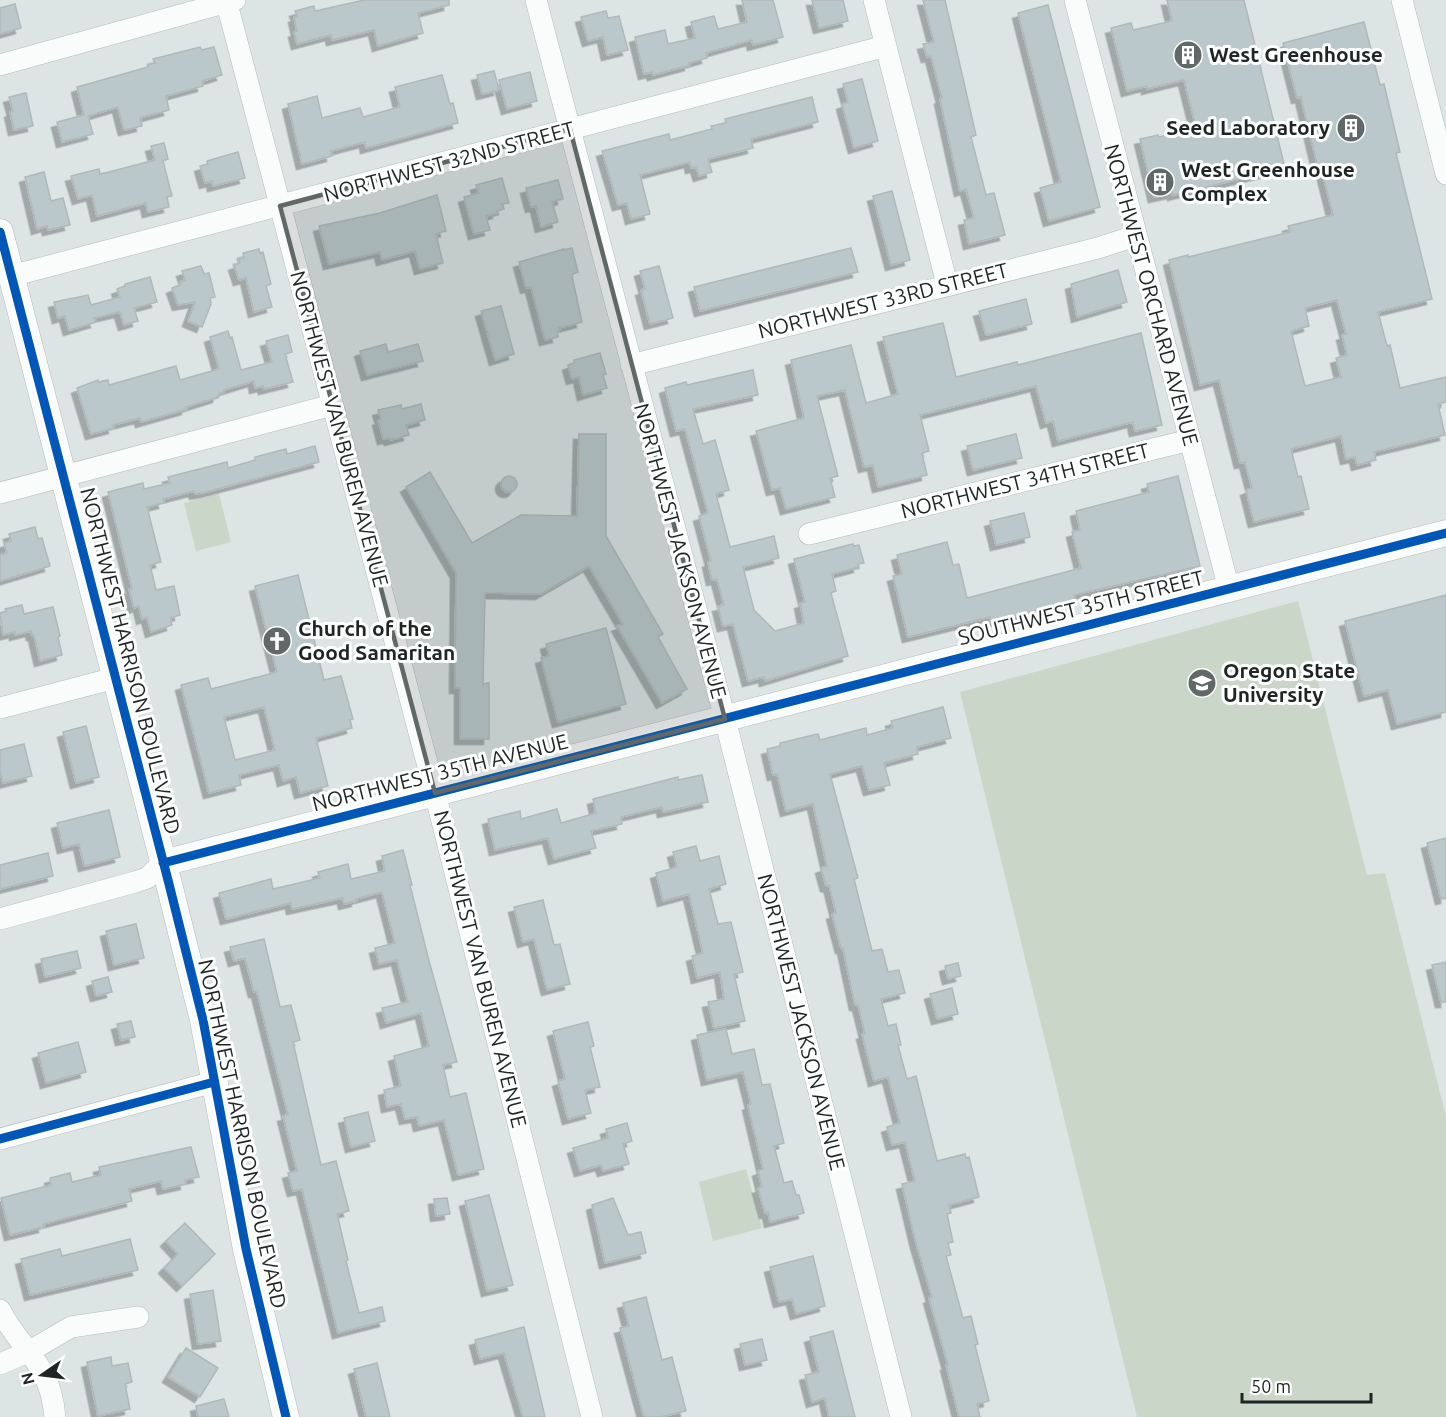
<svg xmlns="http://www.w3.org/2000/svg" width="1446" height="1417" font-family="Ubuntu,sans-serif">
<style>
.green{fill:#cad6c7}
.building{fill:#bac8cb;stroke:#b2b8b9;stroke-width:1.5;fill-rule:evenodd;filter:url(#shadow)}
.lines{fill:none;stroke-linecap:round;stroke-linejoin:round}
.minor-casing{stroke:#b5bcbb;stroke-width:22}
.major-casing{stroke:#b5bcbb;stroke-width:27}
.minor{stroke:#fafbfb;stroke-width:21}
.major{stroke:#fafbfb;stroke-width:26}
.cycleway-casing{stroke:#fff;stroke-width:13}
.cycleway{stroke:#0057b8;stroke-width:9}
.marked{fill:#616868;fill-opacity:0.2;stroke:#616868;stroke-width:4.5;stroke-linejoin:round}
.labels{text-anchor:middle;stroke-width:6;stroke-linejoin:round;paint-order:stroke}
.poi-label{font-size:21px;font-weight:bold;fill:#1f2525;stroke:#fff;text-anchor:start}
.street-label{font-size:21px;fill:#1f2525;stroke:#fff}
</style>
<defs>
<filter id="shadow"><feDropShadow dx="-5.5" dy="5.5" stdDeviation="0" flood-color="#0004"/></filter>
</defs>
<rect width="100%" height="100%" fill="#dce5e4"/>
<path class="green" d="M219,494L231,542L196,551L184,503Z
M1298,601L1367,875L1385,873L1446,1117V1417H1137L960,692Z
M746,1169L762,1228L713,1241L699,1182Z"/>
<path class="building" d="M364,0H449V5L418,13L423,33L378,46L374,30L332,40L331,35L297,44L294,32L297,31L294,17L297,16L295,11L314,6L315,11L320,10Z
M742,0H773L783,37L753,45L752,40L706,53L707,58L689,63L690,65L653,75L652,72L644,74L635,37L665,30L668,44L695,38L691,22L714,16L718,29L747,22Z
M812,0H843L848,21L819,28Z
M923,0H945L976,135L971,137L986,195L994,193L1005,235L969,244L964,220L974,218L966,189L960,191L940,99L942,98L931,56L927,57L923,44L934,42Z
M1167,0H1244L1285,168L1173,195V193L1154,197L1140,139L1158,135L1159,137L1196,128L1184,80L1147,89V86L1127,91L1111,28L1131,23L1133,30L1172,21Z
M15,4L21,28L0,34V8Z
M1048,5L1100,207L1049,221L1040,188L1061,182L1018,13Z
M606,11L608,18L619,16L628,50L607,55L603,37L588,41L581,17Z
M1364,22L1380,85L1384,84L1400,152L1396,153L1432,299L1378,312L1387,346L1390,345L1400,388L1446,377V402L1438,404L1445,435L1374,452L1376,460L1357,465L1355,457L1346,459L1341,436L1291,449L1298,477L1301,476L1309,509L1254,522L1246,490L1252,488L1245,462L1240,463L1220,384L1219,380L1200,385L1169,260L1188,255V257L1290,232L1288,226L1333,215L1322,171L1319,172L1301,97L1297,98L1283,43ZM1337,300L1346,334L1342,335L1347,355L1336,358L1341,377L1305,386L1291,331L1309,326L1305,308Z
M200,47L202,50L214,47L222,75L202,81L203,86L166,96L169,110L140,118L142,126L124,130L118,107L88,116L93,134L62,142L57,122L84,115L77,87L148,67V65L155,63L153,59Z
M494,71L499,90L482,94L477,75Z
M530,72L537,101L507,109L499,80Z
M442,75L450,104L453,103L458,123L366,148L365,142L331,151L332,156L302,164L288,104L317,96L322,118L360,108L363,117L400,107L395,87Z
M862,79L878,141L854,148L842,104L848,102L843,84Z
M26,93L33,126L14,130L10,112L13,111L9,97Z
M812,97L818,122L751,139L753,148L708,159L712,172L699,176L696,167L691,168L690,162L640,175L650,214L631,219L627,203L618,205L602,151L669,134L670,140L712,129L711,126L726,123L725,119Z
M164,143L168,159L163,161L172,196L167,197L169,207L148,212L146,203L97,216L92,195L78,199L71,176L99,169L100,174L109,172L155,160L151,146Z
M238,152L245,178L213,186L212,181L205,183L200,166L208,164L207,161Z
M44,172L51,201L63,198L70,225L48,230L47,226L37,229L25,177Z
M502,178L509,203L502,204L504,209L497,211L498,213L486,216L490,230L474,234L464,197L479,193L476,185Z
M558,180L563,199L552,202L558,222L541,227L536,206L531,207L526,188Z
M892,191L910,260L891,265L873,196Z
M437,195L446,231L436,234L443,263L420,269L415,251L382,260L380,252L329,264L319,226L380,213Z
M572,248L578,272L573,274L572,276L582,322L559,328L560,330L557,331L558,337L545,340L531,287L526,288L519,262L564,249V250Z
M851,248L858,272L700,311L694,287Z
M259,249L260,253L263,252L271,284L266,286L272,307L254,312L246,278L239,280L234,265L240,263L239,259L244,258L243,253Z
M201,266L204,274L209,273L215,297L210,298L211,304L202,327L188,321L195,302L178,305L172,288L180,285V282L185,280L182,271Z
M659,266L673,318L650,324L641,290L645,289L640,271Z
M1118,270L1127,302L1077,317L1071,284Z
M150,277L157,302L134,308L138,321L124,325L120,312L94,318L96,322L69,330L65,316L58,318L54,302L88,295L91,305L120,297L117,289L125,286V284Z
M1026,299L1032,324L986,335L979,311Z
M501,306L514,354L495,360L481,311Z
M943,323L956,377L1017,362L1018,365L1141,333L1162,425L1135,431L1133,422L1058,441L1053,421L1046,423L1036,386L920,415L929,451L922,453L927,475L878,487L873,465L864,467L845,390L817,396L838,476L830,478L835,497L786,509L780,488L772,490L756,431L804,418L791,360L851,345L866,403L898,394L883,337Z
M228,331L230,338L232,337L241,370L272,362L266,341L288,335L292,352L285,354L293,382L264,389L263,386L255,388L254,381L224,390V392L218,394V397L186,407L187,409L141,422L140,418L113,425L114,428L91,434L77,388L98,380V382L108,380L109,385L176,366L180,380L219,369L210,337Z
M386,344L388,352L418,344L423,361L367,375L360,351Z
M600,353L606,374L603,375L607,388L583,395L579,377L572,379L568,365L574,363V360Z
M753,370L758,395L693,409L703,444L715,440L729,490L716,494L730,547L774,536L779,558L743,567L754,610L775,631L804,623L800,603L805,602L794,559L853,544L854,546L859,545L864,563L858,564L859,567L832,574L836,591L831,593L848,656L765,681L764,677L748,681L733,624L723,626L718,606L724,605L717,579L712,580L708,562L711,561L699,516L708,513L685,429L676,431L665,388L686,382L687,385Z
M421,404L425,420L406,425L409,435L390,440L389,438L383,439L378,420L381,419L378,410L401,405L402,409Z
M579,434H606V536L663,634L658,637L687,689L662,703L617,626L623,624L589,566L541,594L485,593L483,684L489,683V739H460V688H455L456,573L406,487L430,472L472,543L521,515L577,516Z
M1016,434L1022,458L973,470L967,446Z
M315,446L319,462L206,492L195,494L194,491L163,499L164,503L147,507L161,562L150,565L156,590L174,586L180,615L170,618L172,625L151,632L147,617L142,619L139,606L134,608L129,589H132L108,492L143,483L144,489L170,483L168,477L227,462L228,468L255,460V457L286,449L287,454Z
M1178,476L1200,566L1074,595L1075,601L991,622L990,617L908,637L893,576L902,574L897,555L947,542L953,565L959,564L967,598L1081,568L1072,532L1080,530L1076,511L1149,492L1147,484Z
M501 484a8 8 0 1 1 16 0a8 8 0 1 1-16 0Z
M1024,513L1030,537L996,545L990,521Z
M35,527L38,539L42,538L50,566L0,581V555L7,553L4,543L11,541L9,534Z
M298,575L324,680L341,676L353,719L350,720L352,728L316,738L328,786L300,793L296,777L283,781L279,765L239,775L241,785L209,793L181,685L208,678L211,689L277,672L255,586ZM264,707L275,750L235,760L224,717Z
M1446,595V712L1397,724L1388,690L1364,696L1345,621Z
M22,605L24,614L53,607L60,636L58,637L62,655L40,661L34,635H32L31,631L15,635V632L3,635L0,613L6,611L5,609Z
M606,628L626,704L558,722L541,658L549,656L546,644Z
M943,707L951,738L917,747L918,754L884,763L890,785L869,790L862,766L830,774L858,878L854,879L872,951L882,949L888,972L899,970L905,993L881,999L888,1026L896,1024L901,1045H898L907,1079L916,1076L937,1161L965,1154L966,1158L969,1157L979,1197L949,1205L951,1213L947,1214L953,1242L948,1243L951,1255L946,1256L963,1318L971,1316L978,1344L975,1345L989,1401L977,1404L980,1417H959L946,1365H948L929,1298L932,1297L916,1243L902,1184L915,1181L905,1142L892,1145L887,1127L900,1123L888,1077L874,1081L862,1034L865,1033L858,1005H855L843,948H841L832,914L836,913L829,885L826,886L821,868L827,866L813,804L786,811L777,774L773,775L767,749L780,746V743L818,734L820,740L866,728L867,735L893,728L891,721Z
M86,726L99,777L76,783L63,732Z
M24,744L32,776L3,783L0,771V750Z
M702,775L708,802L663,812L662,807L621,817L622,824L591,831L596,848L554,859L548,838L495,850L488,819L520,811L521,819L557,809L561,823L596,813L593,799L678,777V780Z
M109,810L120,857L84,866L79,844L63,848L57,823Z
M1446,838V898L1441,899L1427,843Z
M696,846L700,861L719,856L726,884L709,889L718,924L731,922L743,972L734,974L745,1021L714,1028L708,1002L724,999L720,972L697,978L692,956L703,953L689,894L663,901L656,873L677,867L673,852Z
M403,850L412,885H410L428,957L457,1062L443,1065L450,1097L466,1093L484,1169L458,1175L444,1120L419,1126L417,1117L405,1119L401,1104L387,1107L384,1090L401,1086L394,1056L429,1046L421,1013L386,1023L382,1008L408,1002L397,960L379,964L375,948L395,943L382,892L356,899L357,901L344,904L343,898L292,909L291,903L226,919L219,893L271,879L273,889L320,878L318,872L348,864L351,879L385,871L382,856Z
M48,853L53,876L0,889V865Z
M543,900L554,945L560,944L570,984L547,990L534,939L523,942L514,907Z
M136,924L144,958L114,965L106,931Z
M264,939L280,1007L291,1005L300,1040L293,1042L321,1165L336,1161L349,1211L337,1214L348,1260L346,1261L359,1313L382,1307L385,1321L338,1333L302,1189L293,1191L288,1173L297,1171L283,1116L288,1115L257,992H254L245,958L234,961L230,947Z
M77,951L81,968L45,977L41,959Z
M1446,962V1002H1441L1432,965Z
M958,963L961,976L948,979L945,966Z
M108,977L112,992L96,996L92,981Z
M952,988L958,1014L937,1019L930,994Z
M131,1021L135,1037L121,1040L117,1024Z
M588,1022L594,1046L590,1047L600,1087L585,1090L591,1113L568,1119L558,1081L565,1079L553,1031Z
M726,1029L732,1054L754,1049L762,1085L770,1084L784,1143L774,1146L784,1183L792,1181L796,1195H799L804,1213L770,1222L768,1212L765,1213L758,1188L762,1187L758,1171L763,1169L748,1105L751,1104L743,1072L707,1080L697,1035Z
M78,1042L86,1072L46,1083L38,1053Z
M368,1112L375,1141L351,1147L344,1118Z
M627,1123L632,1141L623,1144L629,1164L603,1171L601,1165L580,1171L573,1148L608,1138L606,1129Z
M191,1147L199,1177L185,1180L186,1184L163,1189L161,1181L129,1189L132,1201L43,1224L44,1227L10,1235L1,1198L51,1185L50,1178L70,1173L72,1182L101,1175L99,1167Z
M489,1195L513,1285L487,1291L465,1201Z
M447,1198L450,1214L436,1216L434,1199Z
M613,1198L628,1235L641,1232L646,1253L605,1263L592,1205Z
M185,1223L215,1254L182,1286L164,1268L178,1254L166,1241Z
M130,1239L138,1270L30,1295L21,1259L60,1249L62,1256Z
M813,1256L825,1306L796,1314L792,1299L779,1302L770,1267Z
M213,1290L221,1341L198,1344L190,1294Z
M646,1297L662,1360L672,1357L686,1411L660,1417H644L620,1328L629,1326L623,1303Z
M524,1327L535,1374L545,1417H523L504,1353L480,1359L475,1340Z
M833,1331L855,1417H829L825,1398L812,1402L805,1375L819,1372L810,1337Z
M762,1339L767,1360L745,1365L740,1344Z
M186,1348L218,1368L200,1397L168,1377Z
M111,1357L112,1366L128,1363L132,1382L125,1384L130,1409L98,1416L87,1362Z
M377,1363L390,1417H366L354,1369Z
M224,1399L229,1417H198L196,1406Z"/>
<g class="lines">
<g class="minor-casing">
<path id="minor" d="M226,0L435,793L592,1417
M536,0L725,719L901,1417
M874,0L947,284
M1075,0L1229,589
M1402,0L1446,174
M0,65L235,0
M11,276L886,46
M631,365L1098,248L1135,236
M0,493L332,405
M809,534L1190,440
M0,708L115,678
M0,919L135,882L147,878L163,863
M0,1139L214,1082
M0,1310C22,1353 50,1361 55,1417
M0,1364L30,1351L71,1327L138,1317"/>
</g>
<g class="major-casing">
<path id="major" d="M0,232L169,884L203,1020L246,1249L286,1417
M163,863L1446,533"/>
</g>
<use href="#minor" class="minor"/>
<use href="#major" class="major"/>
<g class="cycleway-casing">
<path id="cycleway" d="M0,232L169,884L203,1020L246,1249L286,1417
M163,863L1446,533
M0,1139L214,1082"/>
</g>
<use href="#cycleway" class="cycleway"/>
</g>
<path class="marked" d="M570,129L725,719L435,793L280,206Z"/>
<defs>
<g id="building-disc" transform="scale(1.5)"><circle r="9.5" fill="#616868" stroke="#fff"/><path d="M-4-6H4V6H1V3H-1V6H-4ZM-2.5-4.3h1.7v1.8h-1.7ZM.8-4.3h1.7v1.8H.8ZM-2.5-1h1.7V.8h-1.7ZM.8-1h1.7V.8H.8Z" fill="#fff"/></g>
<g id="church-disc" transform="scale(1.5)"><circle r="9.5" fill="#616868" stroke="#fff"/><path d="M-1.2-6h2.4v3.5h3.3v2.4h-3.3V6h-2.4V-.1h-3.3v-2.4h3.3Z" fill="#fff"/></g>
<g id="university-disc" transform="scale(1.5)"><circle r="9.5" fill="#616868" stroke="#fff"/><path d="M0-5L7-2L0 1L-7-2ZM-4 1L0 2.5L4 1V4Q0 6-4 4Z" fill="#fff"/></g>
</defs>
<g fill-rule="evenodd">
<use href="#building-disc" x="1188" y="55"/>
<use href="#building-disc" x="1351" y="128"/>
<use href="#building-disc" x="1160" y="182"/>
<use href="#church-disc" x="277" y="641"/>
<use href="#university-disc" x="1202" y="683"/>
</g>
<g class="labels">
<g class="poi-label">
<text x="1209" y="62">West Greenhouse</text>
<text x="1330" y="135" text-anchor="end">Seed Laboratory</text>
<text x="1181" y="177">West Greenhouse<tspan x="1181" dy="24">Complex</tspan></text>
<text x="298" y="636">Church of the<tspan x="298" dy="24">Good Samaritan</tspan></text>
<text x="1223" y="678">Oregon State<tspan x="1223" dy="24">University</tspan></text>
</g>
<g class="street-label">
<text transform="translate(449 162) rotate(-15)" y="7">NORTHWEST 32ND STREET</text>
<text transform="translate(1151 295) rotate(75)" y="7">NORTHWEST ORCHARD AVENUE</text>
<text transform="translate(883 301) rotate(-14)" y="7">NORTHWEST 33RD STREET</text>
<text transform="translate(339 429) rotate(75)" y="7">NORTHWEST VAN BUREN AVENUE</text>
<text transform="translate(1025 481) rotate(-14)" y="7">NORTHWEST 34TH STREET</text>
<text transform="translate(680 551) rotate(75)" y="7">NORTHWEST JACKSON AVENUE</text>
<text transform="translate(1081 608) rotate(-14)" y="7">SOUTHWEST 35TH STREET</text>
<text transform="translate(130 661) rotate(76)" y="7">NORTHWEST HARRISON BOULEVARD</text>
<text transform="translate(440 773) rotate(-14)" y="7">NORTHWEST 35TH AVENUE</text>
<text transform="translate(480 969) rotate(76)" y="7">NORTHWEST VAN BUREN AVENUE</text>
<text transform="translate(801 1022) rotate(76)" y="7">NORTHWEST JACKSON AVENUE</text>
<text transform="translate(242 1134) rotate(78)" y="7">NORTHWEST HARRISON BOULEVARD</text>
</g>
</g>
<g transform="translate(42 1375) rotate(256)" stroke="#ffffff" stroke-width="4.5" paint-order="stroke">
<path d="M0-4.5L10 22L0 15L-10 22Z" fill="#1f2525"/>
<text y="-9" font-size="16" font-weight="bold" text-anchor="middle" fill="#1f2525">N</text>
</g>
<path d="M1242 1393v9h129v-9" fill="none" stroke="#1f2525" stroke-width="3"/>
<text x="1251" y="1393" font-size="18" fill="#1f2525" stroke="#ffffff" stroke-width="4.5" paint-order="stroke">50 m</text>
</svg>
